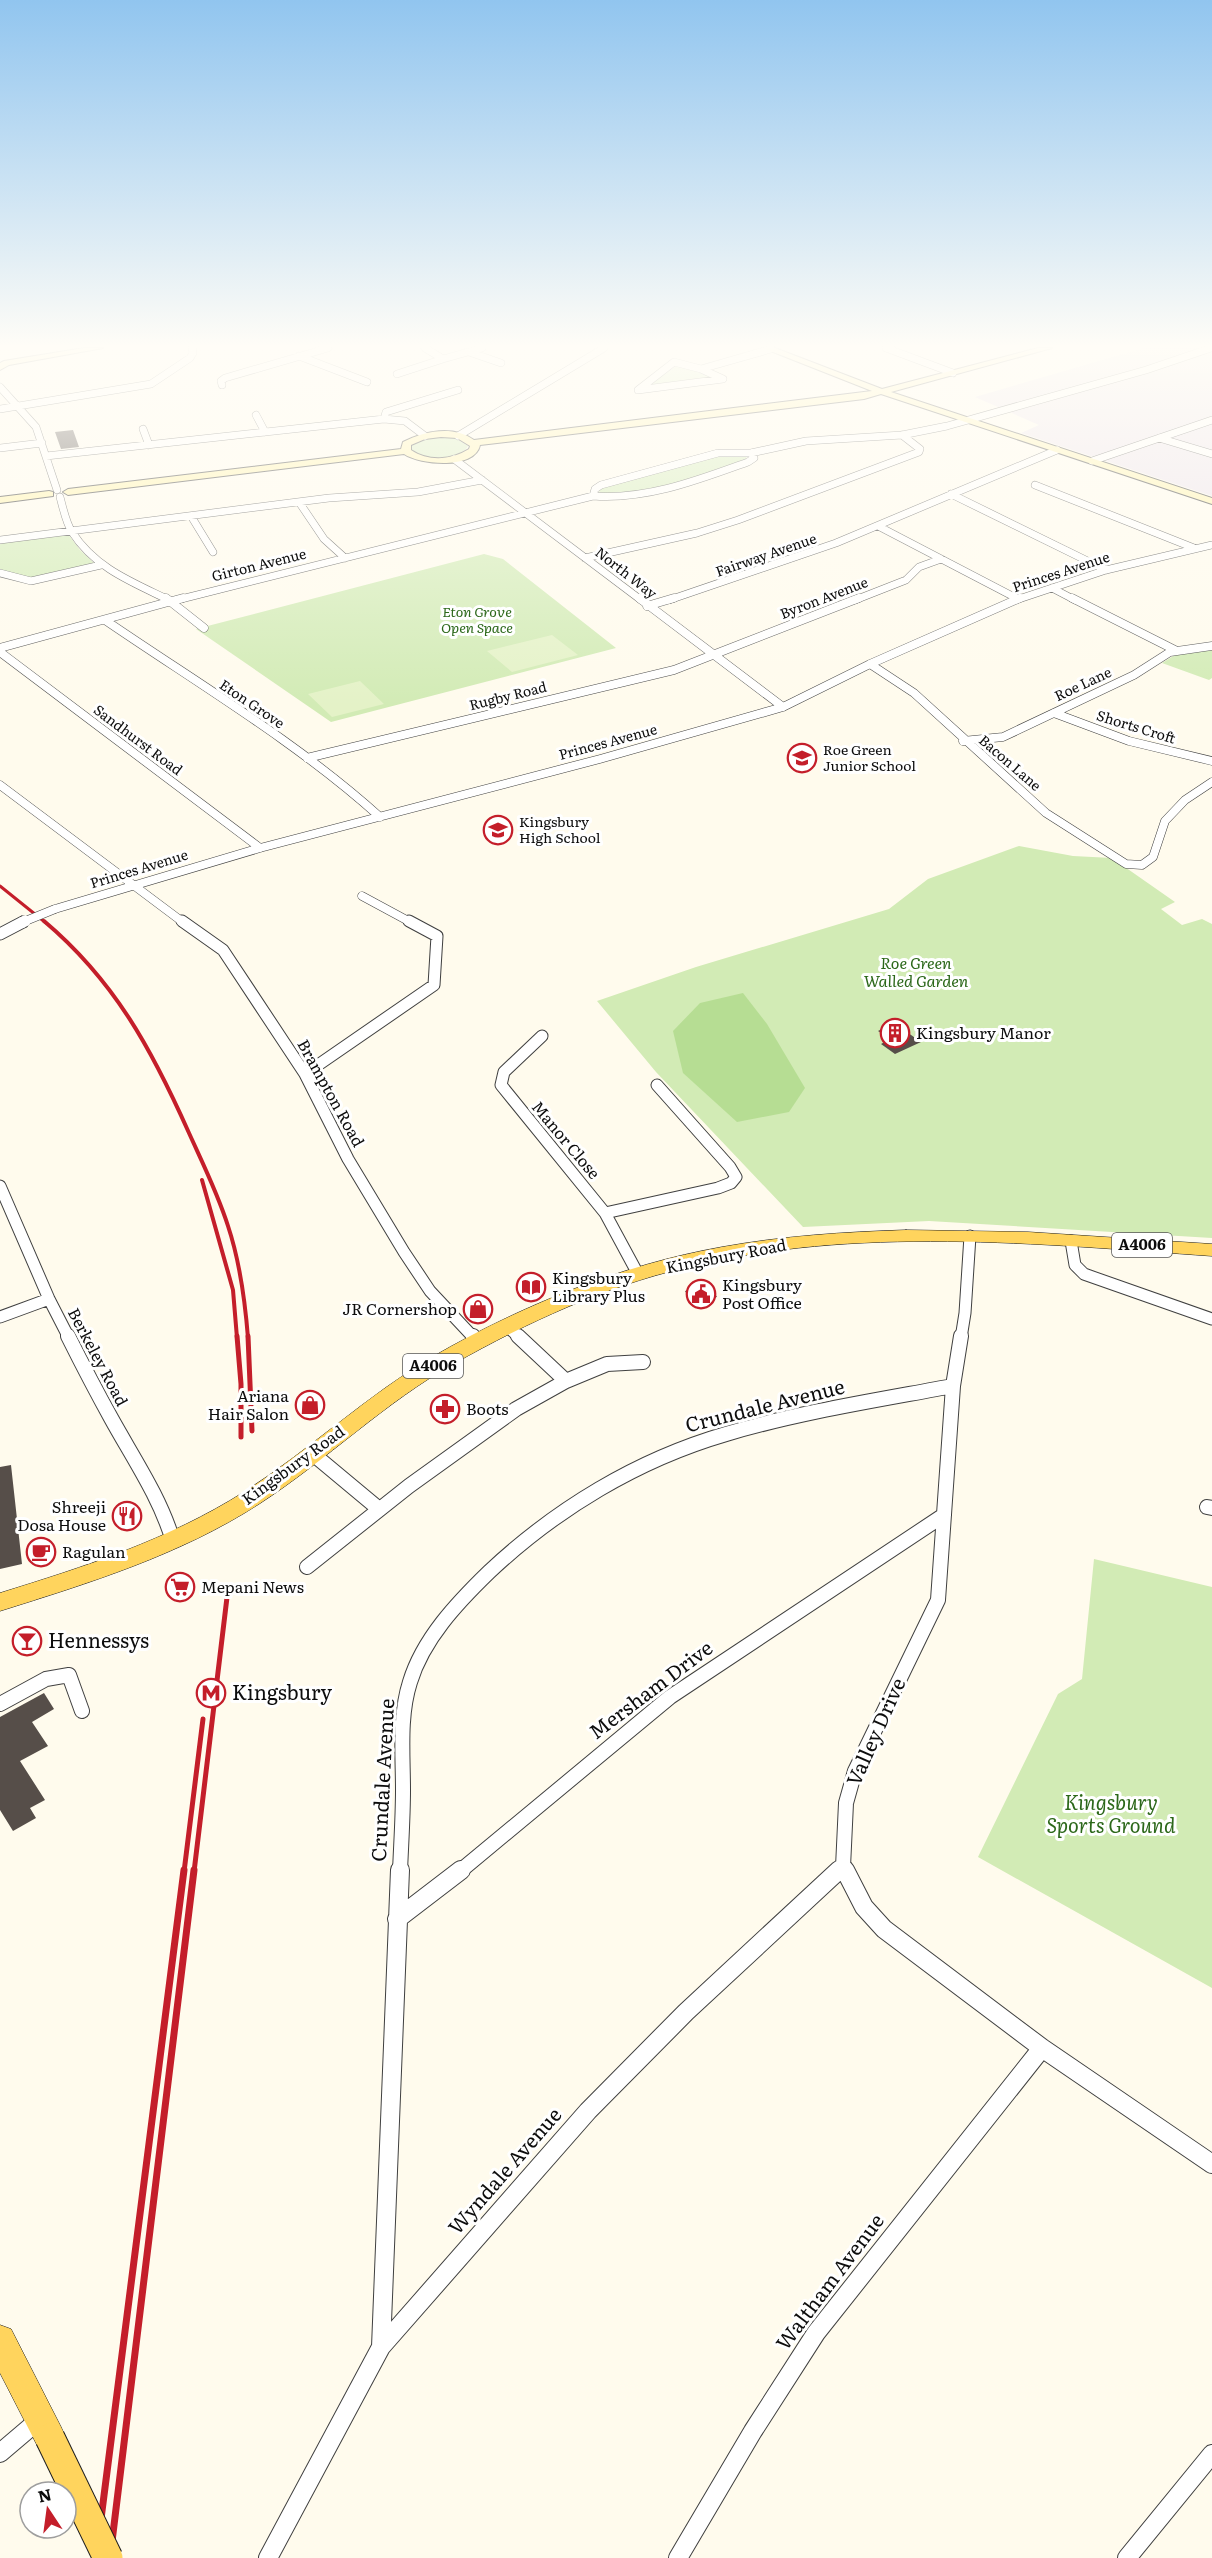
<svg xmlns="http://www.w3.org/2000/svg" width="1212" height="2558" font-family="Literata,serif">
<style>
.industrial{fill:#ebe1ec}
.green{fill:#d2ebb5}
.forest{fill:#b6dd93}
.pitch{fill:#e4f2c7}
.building{fill:#564e49}
.lines{fill:none;stroke-linecap:round;stroke-linejoin:round}
.street-far4-casing{stroke:#404040;stroke-width:8}
.street-far3-casing{stroke:#404040;stroke-width:9}
.street-far2-casing{stroke:#404040;stroke-width:13}
.street-far1-casing{stroke:#404040;stroke-width:16}
.street-casing{stroke:#404040;stroke-width:20}
.secondary-casing{stroke:#2f2f2f;stroke-width:2}
.primary-casing{stroke:#1e1e1e;stroke-width:1}
.street-far4{stroke:#fff;stroke-width:7}
.street-far3{stroke:#fff;stroke-width:8}
.street-far2{stroke:#fff;stroke-width:11}
.street-far1{stroke:#fff;stroke-width:14}
.street{stroke:#fff;stroke-width:18}
.secondary{fill:#fff3a8;fill-rule:evenodd}
.primary{fill:#ffd45d;fill-rule:evenodd}
.rail-far3{stroke:#c41e2a;stroke-width:3}
.rail-far2{stroke:#c41e2a;stroke-width:4}
.rail-far1{stroke:#c41e2a;stroke-width:5}
.rail{stroke:#c41e2a;stroke-width:7}
.street-bridge-far1-casing{stroke:#404040;stroke-width:9;stroke-linecap:butt}
.street-bridge-casing{stroke:#404040;stroke-width:13;stroke-linecap:butt}
.primary-bridge-casing{stroke:#1e1e1e;stroke-width:31;stroke-linecap:butt}
.street-bridge-far1{stroke:#fff;stroke-width:8}
.street-bridge{stroke:#fff;stroke-width:11}
.primary-bridge{stroke:#ffd45d;stroke-width:29}
.labels{text-anchor:middle;stroke-width:6;stroke-linejoin:round;paint-order:stroke}
.far-street-label{font-size:14px;fill:#0d0d0d;stroke:#fff}
.far-park-label{font-size:14px;font-style:italic;fill:#2c681a;stroke:#fff}
.far-poi-label{font-size:14px;fill:#0d0d0d;stroke:#fff;text-anchor:start}
.shield{fill:#fff;stroke:#565656;stroke-width:1.5}
.shield-label{font-size:15px;font-weight:bold;fill:#0d0d0d}
.park-label{font-size:16px;font-style:italic;fill:#2c681a;stroke:#fff}
.poi-label{font-size:16px;fill:#0d0d0d;stroke:#fff;text-anchor:start}
.street-label{font-size:16px;fill:#0d0d0d;stroke:#fff}
.near-street-label{font-size:20px;fill:#0d0d0d;stroke:#fff}
.near-poi-label{font-size:20px;fill:#0d0d0d;stroke:#fff;text-anchor:start}
.near-park-label{font-size:20px;font-style:italic;fill:#2c681a;stroke:#fff}
</style>
<rect width="100%" height="100%" fill="#fffbed"/>
<path class="industrial" d="M1144,348H1212V496L1021,433L1039,425L975,397Z"/>
<path class="green" d="M681,366L713,378L647,386L675,367Z
M430,437L455,438L468,446L466,449C453,460 422,462 410,449L414,442Z
M720,454L747,455L746,460L733,466C706,473 621,504 599,493L600,488Z
M68,534L80,550L94,563L92,566L34,580L0,571V541Z
M484,554L503,559L616,648L331,722L196,629Z
M1212,649V678L1209,680L1162,663L1175,655Z
M1019,846L1073,856L1112,858L1175,902L1161,909L1182,925L1202,919L1212,924V1238L929,1221L803,1227L656,1072L597,1001L696,967L889,909L928,879Z
M1094,1559L1212,1587V1988L978,1857L1058,1694L1082,1679Z"/>
<path class="forest" d="M743,993L767,1024L805,1088L789,1112L737,1122L683,1073L673,1031L700,1003Z"/>
<path class="pitch" d="M552,635L578,655L512,672L487,651Z
M360,681L384,704L332,717L308,694Z"/>
<path class="building" d="M73,430L79,447L61,449L55,432Z
M894,1023L921,1042L895,1054L881,1044L890,1039L878,1031Z
M709,1284L717,1297L692,1303L685,1291Z
M11,1465L22,1564L0,1569V1467Z
M44,1693L54,1709L32,1722L48,1746L20,1761L45,1800L30,1808L36,1818L13,1831L0,1810V1717Z"/>
<g class="lines">
<g class="street-far4-casing">
<path id="street-far4" d="M886,348L953,373
M469,352L501,363
M299,356L367,382
M443,359L482,348
M674,362L701,369L723,379L638,390Z
M701,369L771,349
M397,374L443,359L425,348
M222,385L221,381L225,378L328,348
M0,387L36,427L57,490
M0,409L151,384L190,358L193,353L192,348
M256,415L265,432
M384,419L386,412L458,390
M143,429L149,445
M458,436L604,348
M1159,438L1212,454
M0,448L42,443
M46,456L384,419L405,421L425,436
M454,459L641,600
M1092,461L1212,420
M1035,485L1194,548
M951,494L1106,570
M593,496L595,489L601,485L718,453H751L806,441L902,435L947,426L1146,370L1211,348
M60,497C63,508 66,523 72,532C95,568 132,582 169,600
M299,502L324,539L345,558
M191,516L213,552
M878,526L1018,599
M0,540L329,498L418,492L482,480
M585,558L697,533L738,520L919,452L920,449L902,435
M0,573L31,581L101,565
M1052,588L1075,600
M177,600L593,496C647,500 698,480 748,462L754,458L751,453
M669,600L836,543L1057,450
M855,600L906,580L919,567L941,559
M1016,600L1106,570L1212,545"/>
</g>
<g class="street-far3-casing">
<path id="street-far3" d="M166,598L204,628
M639,598L783,707
M1072,598L1175,650
M647,606L674,598
M105,620C197,683 297,742 380,817
M0,648L183,598
M0,652L260,848
M870,664L914,693L1046,813L1126,864L1142,865L1153,857L1165,821L1185,800L1212,782
M1054,713L1129,741L1212,761
M963,741L1003,737L1134,675L1170,652L1212,646
M307,758L674,670L859,598
M0,785L184,923
M362,896L412,923
M55,909L260,848L600,759L783,707L870,664L1020,598"/>
</g>
<g class="street-far2-casing">
<path id="street-far2" d="M182,921L223,950L305,1074L348,1159L404,1252L430,1291L474,1338
M0,934L23,922
M542,1036L504,1072L501,1085L605,1213L638,1274
M305,1074L434,985L437,936L409,921
M0,1186L49,1299L69,1338
M605,1213L718,1188L731,1183L736,1177L730,1167L657,1085
M1071,1241L1075,1265L1084,1274L1212,1319
M0,1317L49,1299
M508,1327L520,1338
M961,1338L965,1313L970,1236"/>
</g>
<g class="street-far1-casing">
<path id="street-far1" d="M68,1336C82,1364 96,1391 111,1418C133,1458 160,1497 173,1541
M473,1336L477,1341
M518,1336L566,1381
M313,1454L379,1509
M1207,1507L1212,1508
M307,1567L409,1486L516,1409L566,1381L607,1364L643,1362
M0,1704L46,1679L69,1675L82,1711
M400,1872C401,1845 403,1817 403,1790C403,1755 399,1716 410,1682C423,1639 457,1603 489,1572C556,1509 637,1460 726,1434C800,1412 878,1400 953,1386
M459,1872L670,1697L944,1515
M838,1872L843,1867
M846,1872L843,1867L846,1803L855,1771L938,1600L953,1386L961,1336"/>
</g>
<g class="street-casing">
<path id="street" d="M845,1870L864,1907L884,1929L1042,2048L1212,2164
M397,1919L461,1870
M381,2347L400,1870
M0,2453L40,2419
M268,2558L381,2347L588,2111L686,2012L839,1870
M678,2558L753,2431L816,2333L1042,2048
M1127,2558L1212,2454"/>
</g>
<g class="secondary-casing">
<path id="secondary" d="M84,348H103L9,365L0,370V363L4,361Z
M763,348H775L882,389L1038,348H1052L891,392L1212,498V504L881,394L864,399L480,445C475,470 420,465 404,454L68,495L63,492L68,489L401,449L403,442C425,431 453,425 474,440L872,391ZM441,437L457,438L470,446L469,449C451,460 429,462 411,450V445L425,439Z
M49,491L53,492V496L0,503V497Z"/>
</g>
<g class="primary-casing">
<path id="primary" d="M906,1230L1028,1232L1212,1244V1256C1038,1244 856,1225 684,1268C604,1287 528,1322 455,1363C385,1402 327,1460 259,1504C180,1555 89,1583 0,1611V1593C84,1567 168,1540 244,1492C310,1450 366,1396 434,1356C523,1305 621,1265 722,1247C783,1236 844,1232 906,1230Z
M0,2325L11,2329L61,2427L66,2438L61,2449L50,2454L39,2449L0,2373Z"/>
</g>
<use href="#street-far4" class="street-far4"/>
<use href="#street-far3" class="street-far3"/>
<use href="#street-far2" class="street-far2"/>
<use href="#street-far1" class="street-far1"/>
<use href="#street" class="street"/>
<use href="#secondary" class="secondary"/>
<use href="#primary" class="primary"/>
<path class="rail-far3" d="M0,886L46,923"/>
<path class="rail-far2" d="M44,921C115,981 152,1050 189,1133C203,1164 218,1194 228,1226C240,1262 245,1300 248,1338
M202,1180L233,1290L237,1338"/>
<path class="rail-far1" d="M237,1336L241,1384V1437
M248,1336L252,1431
M184,1872L203,1719
M194,1872L228,1589"/>
<path class="rail" d="M96,2558L184,1870
M110,2558L194,1870"/>
<g class="street-bridge-far1-casing">
<path id="street-bridge-far1" d="M23,922L55,909"/>
</g>
<g class="street-bridge-casing">
<path id="street-bridge" d="M23,922L25,921"/>
</g>
<g class="primary-bridge-casing">
<path id="primary-bridge" d="M50,2438L108,2558"/>
</g>
<use href="#street-bridge-far1" class="street-bridge-far1"/>
<use href="#street-bridge" class="street-bridge"/>
<use href="#primary-bridge" class="primary-bridge"/>
</g>
<linearGradient id="sky" x2="0" y2="1"><stop stop-color="#91c5ef"/><stop offset="0.49" stop-color="#fffdf7"/><stop offset="1" stop-color="#fffdf7" stop-opacity="0"/></linearGradient>
<rect width="1212" height="706" fill="url(#sky)"/>
<defs>
<g id="school-ring" transform="scale(1.5)"><circle r="9.5" fill="#fff" stroke="#c41e2a" stroke-width="1.5"/><path d="M0-5L7-2L0 1L-7-2ZM-4 1L0 2.5L4 1V4Q0 6-4 4Z" fill="#c41e2a"/></g>
<g id="building-ring" transform="scale(1.5)"><circle r="9.5" fill="#fff" stroke="#c41e2a" stroke-width="1.5"/><path d="M-4-6H4V6H1V3H-1V6H-4ZM-2.5-4.3h1.7v1.8h-1.7ZM.8-4.3h1.7v1.8H.8ZM-2.5-1h1.7V.8h-1.7ZM.8-1h1.7V.8H.8Z" fill="#c41e2a"/></g>
<g id="library-ring" transform="scale(1.5)"><circle r="9.5" fill="#fff" stroke="#c41e2a" stroke-width="1.5"/><path d="M-6-4Q-3-5.5-.7-3.5V5Q-3 3-6 4ZM6-4Q3-5.5 .7-3.5V5Q3 3 6 4Z" fill="#c41e2a"/></g>
<g id="civic-ring" transform="scale(1.5)"><circle r="9.5" fill="#fff" stroke="#c41e2a" stroke-width="1.5"/><path d="M-.6-6.5H3V-4.5H.6V-3L4-1V1h2V6H-6V1h2V-1L-.6-3ZM-1.2 2.5V6h2.4V2.5Z" fill="#c41e2a"/></g>
<g id="shop-ring" transform="scale(1.5)"><circle r="9.5" fill="#fff" stroke="#c41e2a" stroke-width="1.5"/><path d="M-5-2.5h2.3a2.7 3.5 0 0 1 5.4 0H5L5.5 6h-11ZM-1.5-2.5h3a1.5 2.3 0 0 0-3 0Z" fill="#c41e2a"/></g>
<g id="pharmacy-ring" transform="scale(1.5)"><circle r="9.5" fill="#fff" stroke="#c41e2a" stroke-width="1.5"/><path d="M-2-6h4v4h4v4h-4v4h-4v-4h-4v-4h4Z" fill="#c41e2a"/></g>
<g id="restaurant-ring" transform="scale(1.5)"><circle r="9.5" fill="#fff" stroke="#c41e2a" stroke-width="1.5"/><path d="M-5-6h1v4h1v-4h1v4h1v-4h1v5L-1.5 .5V6h-2V.5L-5-1ZM5-6V6H3V1.5H1.5Q1.5-4 5-6Z" fill="#c41e2a"/></g>
<g id="cafe-ring" transform="scale(1.5)"><circle r="9.5" fill="#fff" stroke="#c41e2a" stroke-width="1.5"/><path d="M-5.5-4.5H6V0H3Q3 3.5 0 3.5H-2.5Q-5.5 3.5-5.5 0ZM3-3.2v2h1.7v-2ZM-6 4.5H4V6H-6Z" fill="#c41e2a"/></g>
<g id="supermarket-ring" transform="scale(1.5)"><circle r="9.5" fill="#fff" stroke="#c41e2a" stroke-width="1.5"/><path d="M-6-5.5h2.5l.6 2H6L4.5 2H-2.5L-4.4-4H-6ZM-1.5 3.2a1.3 1.3 0 1 0 .1 0ZM3 3.2a1.3 1.3 0 1 0 .1 0Z" fill="#c41e2a"/></g>
<g id="bar-ring" transform="scale(1.5)"><circle r="9.5" fill="#fff" stroke="#c41e2a" stroke-width="1.5"/><path d="M-6-5H6L.8 .8V4.5H3.5V6h-7V4.5H-.8V.8Z" fill="#c41e2a"/></g>
<g id="metro-ring" transform="scale(1.5)"><circle r="9.5" fill="#fff" stroke="#c41e2a" stroke-width="1.5"/><path d="M-5.5 5V-5H-3L0 0L3-5H5.5V5H3V-.5L0 4L-3-.5V5Z" fill="#c41e2a"/></g>
</defs>
<g fill-rule="evenodd">
<use href="#school-ring" x="802" y="758"/>
<use href="#school-ring" x="498" y="830"/>
<use href="#building-ring" x="895" y="1033"/>
<use href="#library-ring" x="531" y="1287"/>
<use href="#civic-ring" x="701" y="1294"/>
<use href="#shop-ring" x="478" y="1309"/>
<use href="#shop-ring" x="310" y="1405"/>
<use href="#pharmacy-ring" x="445" y="1409"/>
<use href="#restaurant-ring" x="127" y="1516"/>
<use href="#cafe-ring" x="41" y="1552"/>
<use href="#supermarket-ring" x="180" y="1587"/>
<use href="#bar-ring" x="27" y="1641"/>
<use href="#metro-ring" x="211" y="1693"/>
</g>
<g class="labels">
<g class="far-street-label">
<text transform="translate(766 555) rotate(-19)" y="5">Fairway Avenue</text>
<text transform="translate(259 565) rotate(-14)" y="5">Girton Avenue</text>
<text transform="translate(1061 572) rotate(-18)" y="5">Princes Avenue</text>
<text transform="translate(626 573) rotate(38)" y="5">North Way</text>
<text transform="translate(824 598) rotate(-21)" y="5">Byron Avenue</text>
<text transform="translate(1083 684) rotate(-25)" y="5">Roe Lane</text>
<text transform="translate(508 696) rotate(-14)" y="5">Rugby Road</text>
<text transform="translate(252 704) rotate(34)" y="5">Eton Grove</text>
<text transform="translate(1136 727) rotate(17)" y="5">Shorts Croft</text>
<text transform="translate(138 740) rotate(37)" y="5">Sandhurst Road</text>
<text transform="translate(608 742) rotate(-15)" y="5">Princes Avenue</text>
<text transform="translate(1010 763) rotate(41)" y="5">Bacon Lane</text>
<text transform="translate(139 869) rotate(-17)" y="5">Princes Avenue</text>
</g>
<g class="far-park-label">
<text x="477" y="617">Eton Grove<tspan x="477" dy="16">Open Space</tspan></text>
</g>
<g class="far-poi-label">
<text x="823" y="755">Roe Green<tspan x="823" dy="16">Junior School</tspan></text>
<text x="519" y="827">Kingsbury<tspan x="519" dy="16">High School</tspan></text>
</g>
<g class="shield">
<rect x="1112" y="1233" width="60" height="24" rx="4.5"/>
<rect x="403" y="1354" width="60" height="24" rx="4.5"/>
</g>
<g class="shield-label">
<text x="1142" y="1250">A4006</text>
<text x="433" y="1371">A4006</text>
</g>
<g class="park-label">
<text x="916" y="969">Roe Green<tspan x="916" dy="18">Walled Garden</tspan></text>
</g>
<g class="poi-label">
<text x="916" y="1039">Kingsbury Manor</text>
<text x="552" y="1284">Kingsbury<tspan x="552" dy="18">Library Plus</tspan></text>
<text x="722" y="1291">Kingsbury<tspan x="722" dy="18">Post Office</tspan></text>
<text x="457" y="1315" text-anchor="end">JR Cornershop</text>
<text x="289" y="1402" text-anchor="end">Ariana<tspan x="289" dy="18">Hair Salon</tspan></text>
<text x="466" y="1415">Boots</text>
<text x="106" y="1513" text-anchor="end">Shreeji<tspan x="106" dy="18">Dosa House</tspan></text>
<text x="62" y="1558">Ragulan</text>
<text x="201" y="1593">Mepani News</text>
</g>
<g class="street-label">
<text transform="translate(331 1093) rotate(61)" y="6">Brampton Road</text>
<text transform="translate(566 1140) rotate(50)" y="6">Manor Close</text>
<text transform="translate(726 1256) rotate(-11)" y="6">Kingsbury Road</text>
<text transform="translate(98 1357) rotate(62)" y="6">Berkeley Road</text>
<text transform="translate(293 1465) rotate(-36)" y="6">Kingsbury Road</text>
</g>
<g class="near-street-label">
<text transform="translate(765 1406) rotate(-14)" y="7">Crundale Avenue</text>
<text transform="translate(651 1690) rotate(-37)" y="7">Mersham Drive</text>
<text transform="translate(876 1732) rotate(-66)" y="7">Valley Drive</text>
<text transform="translate(383 1780) rotate(-87)" y="7">Crundale Avenue</text>
<text transform="translate(505 2171) rotate(-49)" y="7">Wyndale Avenue</text>
<text transform="translate(830 2282) rotate(-53)" y="7">Waltham Avenue</text>
</g>
<g class="near-poi-label">
<text x="48" y="1648">Hennessys</text>
<text x="232" y="1700">Kingsbury</text>
</g>
<g class="near-park-label">
<text x="1111" y="1810">Kingsbury<tspan x="1111" dy="23">Sports Ground</tspan></text>
</g>
</g>
<g transform="translate(48 2510) rotate(347)"><circle r="28" fill="#ffffff" stroke="#9e9e9e" stroke-width="1.5"/>
<path d="M0-4.5L10 22L0 15L-10 22Z" fill="#c41e2a"/>
<text y="-9" font-size="16" font-weight="bold" text-anchor="middle" fill="#0d0d0d">N</text>
</g>
</svg>
